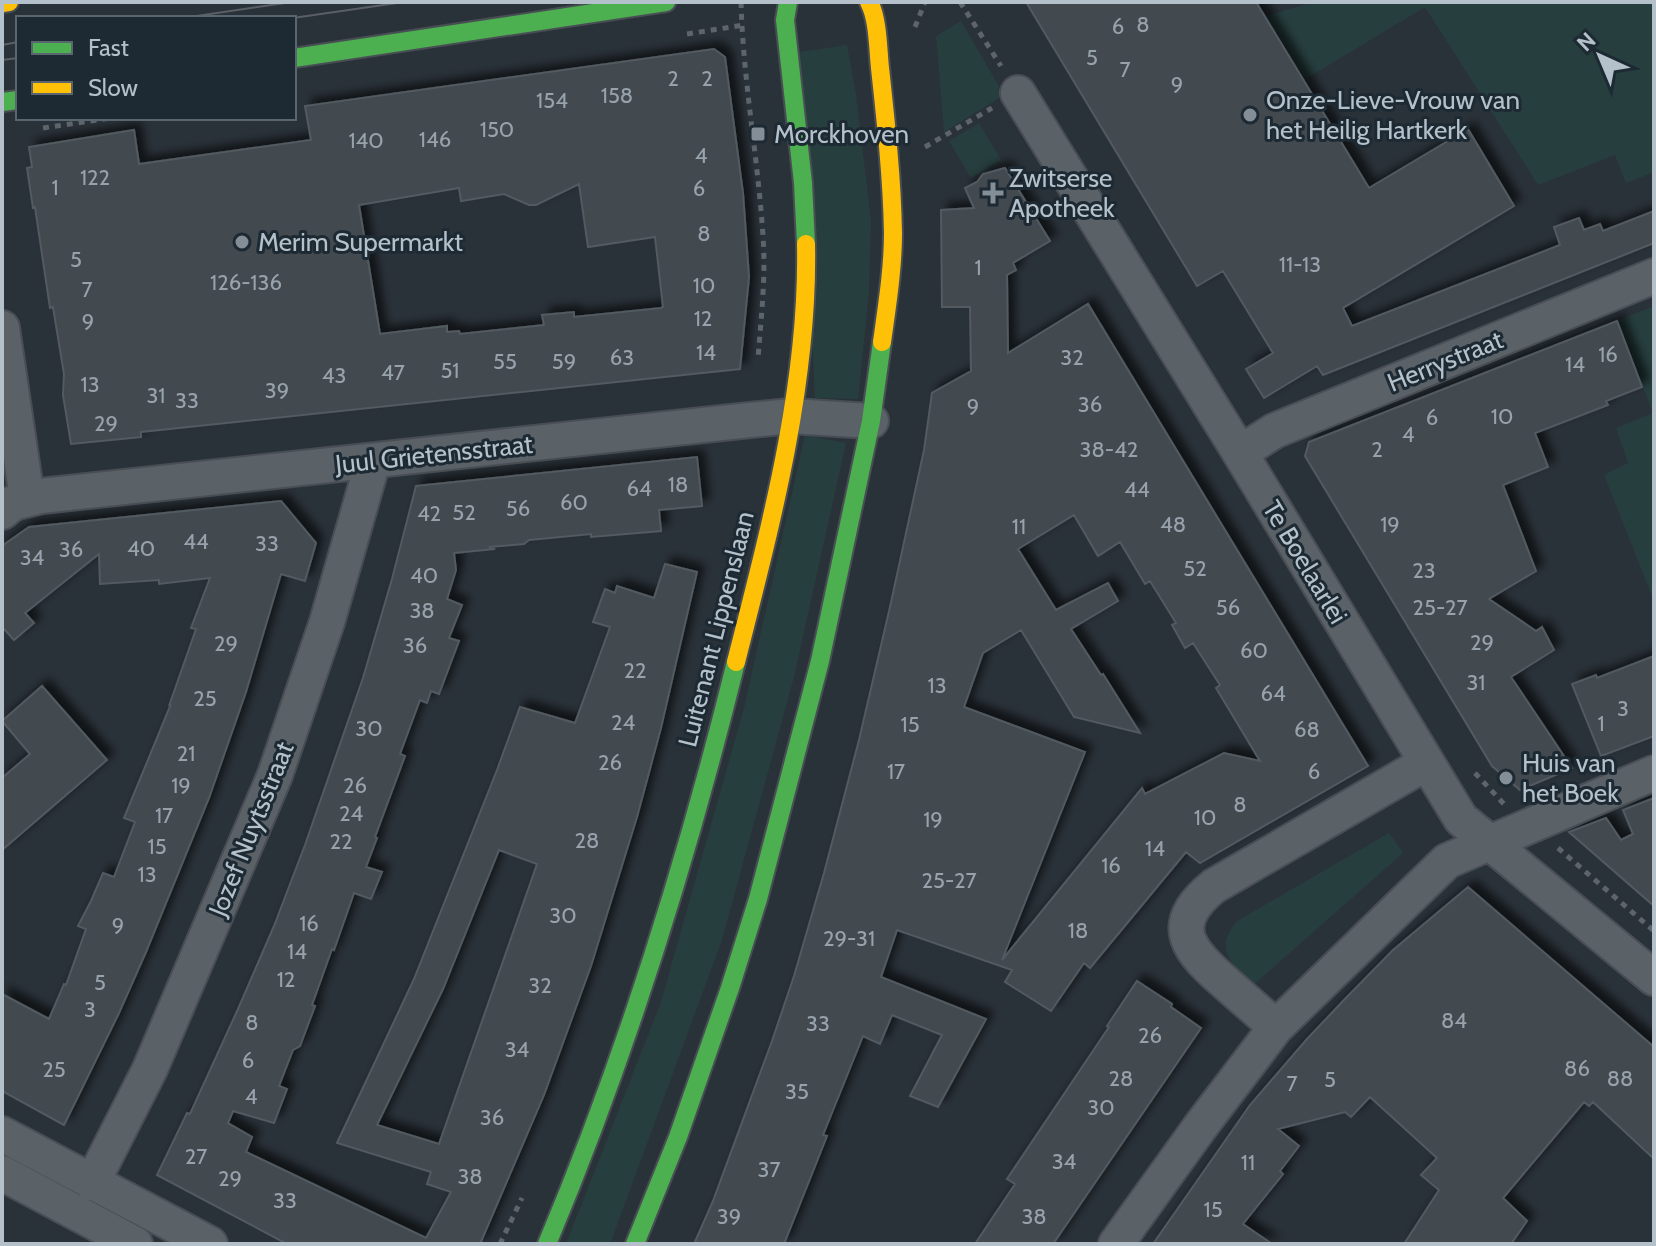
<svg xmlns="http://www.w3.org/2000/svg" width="1656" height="1246" font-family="Cabin,sans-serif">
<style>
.green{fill:#273e3e}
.building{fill:#42494f;stroke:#525a61;stroke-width:2;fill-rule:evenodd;filter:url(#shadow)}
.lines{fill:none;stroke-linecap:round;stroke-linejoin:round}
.street-casing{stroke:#484e54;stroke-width:38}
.fast-casing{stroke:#484e54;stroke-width:22}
.slow-casing{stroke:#484e54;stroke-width:22}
.path{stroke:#5d646a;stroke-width:5;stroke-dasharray:6 6;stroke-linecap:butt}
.street{stroke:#5a6167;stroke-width:34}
.fast{stroke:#4caf50;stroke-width:18}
.slow{stroke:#ffc107;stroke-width:18}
.tram{stroke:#595f64;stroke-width:2}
.poi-dot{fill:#848e97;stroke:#1d2a34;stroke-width:3}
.labels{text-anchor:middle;stroke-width:6;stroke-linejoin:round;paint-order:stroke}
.number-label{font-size:22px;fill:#98a2ab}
.poi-label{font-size:26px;fill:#b4c0ca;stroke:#1d2a34;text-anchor:start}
.street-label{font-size:26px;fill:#b4c0ca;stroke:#1d2a34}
</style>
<defs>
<filter id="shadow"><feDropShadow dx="7" dy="-7" stdDeviation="4" flood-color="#0009"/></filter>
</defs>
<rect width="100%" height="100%" fill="#2a3239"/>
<path class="green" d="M1314,2H1654V172L1626,183L1615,155L1538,185L1425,7L1304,80L1266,16Z
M961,21L1004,95L944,132L936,36Z
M847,45L856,94L871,221L869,291L858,399L815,398L799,52Z
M979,123L1001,160L971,178L949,141Z
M1654,306V601L1604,475L1628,463L1616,428L1653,413L1617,321Z
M805,435L846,443L794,677L722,940L610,1244H566L661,1002L744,708Z
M1389,833L1403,853L1252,986C1232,962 1213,950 1237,921Z"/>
<path class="building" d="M1026,2H1256L1369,188L1468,129L1514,206L1343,308L1352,326L1560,245L1554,227L1579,218L1584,230L1600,224L1603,231L1654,211V243L1323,375L1317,366L1264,398L1246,369L1273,353L1223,271L1197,286Z
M714,49L725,57L743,193L749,277L740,369L141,432V437L71,444L63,395L64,374L53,307L50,308L35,207L33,208L27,168L32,167L29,147L134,130L139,164L311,140L305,106ZM579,184L588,247L655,237L663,307L661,308L574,317V312L542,315L544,325L460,334L459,331L447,332V326L380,334L359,205L459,188L461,201L504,194L529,205H536Z
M1005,168L1050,241L1013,263L1016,270L1007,275L1008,353L1088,304L1368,766L1200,863L1186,852L1090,968L1084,963L1051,1011L1005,982L1012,970L897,930L881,977L986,1019L938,1107L910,1096L942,1035L892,1015L880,1044L863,1036L823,1135L827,1136L784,1244H694L713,1201L772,1041L794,976L824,873L859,740L890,607L924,450L932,393L971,371L970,307H942L941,210L974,208L965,188L977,182L983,174ZM1074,515L1098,556L1120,542L1145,584L1150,581L1176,623L1172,625L1185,648L1193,643L1220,685L1216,688L1260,761L1224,753L1145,794L1142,788L1002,960L1085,752L964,707L983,653L1021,630L1074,717L1140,733L1103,674L1101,675L1071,629L1118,601L1108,583L1056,610L1018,549Z
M1617,321L1642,387L1606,401L1608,405L1535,433L1548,467L1503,485L1536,571L1489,599L1536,631L1542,627L1554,650L1511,677L1572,768L1520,790L1492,766L1305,456L1309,442Z
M697,457L702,506L659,510L661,531L591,537V534L529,540L524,544L489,547L495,549L454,553L456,570L447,599L462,605L449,638L459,641L439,694L431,691L427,703L420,700L400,754L405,756L375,837L377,838L366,867L382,872L371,899L354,893L334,950L332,949L312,1005L315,1006L300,1046L293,1050L279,1086L287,1089L274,1123L233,1111L228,1123L252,1137L246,1152L426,1238L451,1192L427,1184L431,1172L337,1143L414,979L497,770L520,707L575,723L610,627L593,622L605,589L615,593L617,586L654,598L665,564L697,572L661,728L637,817L591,966L544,1095L480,1244H287L157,1175L187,1113L190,1114L238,1009L274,926L305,845L363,678L392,579L416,486ZM499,850L537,864L439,1144L377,1125L443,989Z
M281,501L316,543L305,581L281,574L246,692L209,798L146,952L119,1013L64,1125L2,1091V994L49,1019L64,984L66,985L86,929L78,926L91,901L103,873L114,877L135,822L124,818L171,704L169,706L196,629L191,628L210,578L159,584V580L100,584L99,554L25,613L34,623L14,640L4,629L2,631V546L29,527Z
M1654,656V736L1601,756L1572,684L1596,675L1597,678Z
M42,686L107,760L2,850V778L30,754L2,721Z
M1654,798V906L1569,832L1606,818L1621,840L1633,834L1623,810Z
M1468,887L1654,1047V1159L1593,1102L1589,1106L1584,1102L1503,1198L1527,1221L1511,1244H1404L1439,1190L1421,1175L1437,1158L1370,1097L1351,1117L1345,1112L1278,1129L1299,1146L1280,1171L1283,1174L1243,1224L1272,1244H1153L1250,1105L1307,1039L1343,1001L1393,950Z
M1137,981L1172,1004L1171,1007L1201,1028L1053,1244H975L1015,1184L1007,1179L1109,1027L1107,1026Z"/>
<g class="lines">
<g class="street-casing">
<path id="street" d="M1018,93L1240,453L1461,819L1654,978
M2,328L27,498
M1240,453L1274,431L1654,276
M2,512L13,503L41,496L750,420L791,416L871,421
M1276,1027C1260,1013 1244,999 1228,985C1190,952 1164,926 1214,886L1426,763
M2,1134L210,1244
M2,1173L135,1244
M92,1183L150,1069L275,775L327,622L373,461
M1116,1244L1200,1127L1276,1027L1447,861L1654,773"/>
</g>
<g class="fast-casing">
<path id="fast" d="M788,2L785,20L803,183L806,244
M294,58L666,2
M2,102L18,100
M547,1244C626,1056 687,860 736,662
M635,1244L678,1137L730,988L758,899L820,661L871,421L882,342"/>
</g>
<g class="slow-casing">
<path id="slow" d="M869,2C878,18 878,49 880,68C886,123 892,178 893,233C893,269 887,306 882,342
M2,3L9,2
M736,662C770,528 809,384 806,244"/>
</g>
<path class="path" d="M741,2C743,80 758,158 763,236C766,277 761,318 758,359
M960,2L1001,66
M915,27L925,2
M687,34L744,25
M43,128L111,118
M925,147L992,108
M1475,773L1504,804
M1558,848L1654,931
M500,1244L522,1198"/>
<use href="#street" class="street"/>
<use href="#fast" class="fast"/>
<use href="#slow" class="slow"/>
<path class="tram" d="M183,18L292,2
M293,18L404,2
M2,45L18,42
M2,60L18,58"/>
</g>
<g class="poi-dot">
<circle cx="1250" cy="115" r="8"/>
<rect x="750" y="126" width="16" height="16" rx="4"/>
<path d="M989 181h8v8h8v8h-8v8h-8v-8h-8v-8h8z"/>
<circle cx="242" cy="242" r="8"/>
<circle cx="1506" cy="778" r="8"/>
</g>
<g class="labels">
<g class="number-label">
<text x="1143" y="32">8</text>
<text x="1118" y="34">6</text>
<text x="1092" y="65">5</text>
<text x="1125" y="77">7</text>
<text x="673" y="86">2</text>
<text x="707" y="86">2</text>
<text x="1177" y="92">9</text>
<text x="617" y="103">158</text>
<text x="552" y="108">154</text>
<text x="497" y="137">150</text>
<text x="435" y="147">146</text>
<text x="366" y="148">140</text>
<text x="701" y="163">4</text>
<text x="95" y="185">122</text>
<text x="55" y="195">1</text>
<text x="699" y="196">6</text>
<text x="704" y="241">8</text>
<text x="76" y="267">5</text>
<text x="1300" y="272">11-13</text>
<text x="978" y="275">1</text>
<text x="246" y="290">126-136</text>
<text x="704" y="293">10</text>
<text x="87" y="297">7</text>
<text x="703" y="326">12</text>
<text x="88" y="329">9</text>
<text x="706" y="360">14</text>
<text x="1608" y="362">16</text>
<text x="622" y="365">63</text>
<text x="1072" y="365">32</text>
<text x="505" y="369">55</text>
<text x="564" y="369">59</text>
<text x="1575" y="372">14</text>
<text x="450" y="378">51</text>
<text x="393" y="380">47</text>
<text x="334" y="383">43</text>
<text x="90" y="392">13</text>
<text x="277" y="398">39</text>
<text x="156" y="403">31</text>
<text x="187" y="408">33</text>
<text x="1090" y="412">36</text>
<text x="973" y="414">9</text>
<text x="1502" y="424">10</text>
<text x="1432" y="425">6</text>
<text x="106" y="431">29</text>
<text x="1408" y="442">4</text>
<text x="1109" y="457">38-42</text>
<text x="1377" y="457">2</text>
<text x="678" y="492">18</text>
<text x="639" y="496">64</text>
<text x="1137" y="497">44</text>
<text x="574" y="510">60</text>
<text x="518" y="516">56</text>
<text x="464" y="520">52</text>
<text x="429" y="521">42</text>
<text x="1173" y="532">48</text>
<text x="1390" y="532">19</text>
<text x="1019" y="534">11</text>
<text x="196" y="549">44</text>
<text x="267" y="551">33</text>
<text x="141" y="556">40</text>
<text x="71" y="557">36</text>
<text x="32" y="565">34</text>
<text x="1195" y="576">52</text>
<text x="1424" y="578">23</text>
<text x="424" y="583">40</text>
<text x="1228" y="615">56</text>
<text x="1440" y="615">25-27</text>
<text x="422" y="618">38</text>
<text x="1482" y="650">29</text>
<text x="226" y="651">29</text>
<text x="415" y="653">36</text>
<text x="1254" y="658">60</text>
<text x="635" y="678">22</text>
<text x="1476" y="690">31</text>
<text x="937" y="693">13</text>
<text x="1273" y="701">64</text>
<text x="205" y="706">25</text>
<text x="1623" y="716">3</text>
<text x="623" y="730">24</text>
<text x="1601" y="731">1</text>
<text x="910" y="732">15</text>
<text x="369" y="736">30</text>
<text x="1307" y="737">68</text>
<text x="186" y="761">21</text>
<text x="610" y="770">26</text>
<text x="896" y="779">17</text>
<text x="1314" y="779">6</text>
<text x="181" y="793">19</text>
<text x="355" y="793">26</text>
<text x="1240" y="812">8</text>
<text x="351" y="821">24</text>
<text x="164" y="823">17</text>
<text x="1205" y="825">10</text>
<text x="933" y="827">19</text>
<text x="587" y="848">28</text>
<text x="341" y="849">22</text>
<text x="157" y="854">15</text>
<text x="1155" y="856">14</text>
<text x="1111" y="873">16</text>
<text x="147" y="882">13</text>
<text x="949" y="888">25-27</text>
<text x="563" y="923">30</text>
<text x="309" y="931">16</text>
<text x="118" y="933">9</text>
<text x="1078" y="938">18</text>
<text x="849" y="946">29-31</text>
<text x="297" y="959">14</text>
<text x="286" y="987">12</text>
<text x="100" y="990">5</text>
<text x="540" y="993">32</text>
<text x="90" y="1017">3</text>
<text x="1454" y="1028">84</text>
<text x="252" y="1030">8</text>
<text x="818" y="1031">33</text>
<text x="1150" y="1043">26</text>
<text x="517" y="1057">34</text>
<text x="248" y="1068">6</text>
<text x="1577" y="1076">86</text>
<text x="54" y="1077">25</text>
<text x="1121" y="1086">28</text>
<text x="1620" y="1086">88</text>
<text x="1330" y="1087">5</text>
<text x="1292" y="1091">7</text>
<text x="797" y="1099">35</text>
<text x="251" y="1104">4</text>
<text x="1101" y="1115">30</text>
<text x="492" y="1125">36</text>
<text x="196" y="1164">27</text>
<text x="1064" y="1169">34</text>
<text x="1248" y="1170">11</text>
<text x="769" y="1177">37</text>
<text x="470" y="1184">38</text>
<text x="230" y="1186">29</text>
<text x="285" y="1208">33</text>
<text x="1213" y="1217">15</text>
<text x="729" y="1224">39</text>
<text x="1034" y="1224">38</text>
</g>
<g class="poi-label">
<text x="1266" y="109">Onze-Lieve-Vrouw van<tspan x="1266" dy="30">het Heilig Hartkerk</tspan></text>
<text x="774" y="143">Morckhoven</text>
<text x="1009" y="187">Zwitserse<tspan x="1009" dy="30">Apotheek</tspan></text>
<text x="258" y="251">Merim Supermarkt</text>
<text x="1522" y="772">Huis van<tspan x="1522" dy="30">het Boek</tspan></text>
</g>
<g class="street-label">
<text transform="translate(1445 361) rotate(-22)" y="9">Herrystraat</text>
<text transform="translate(434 454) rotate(-6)" y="9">Juul Grietensstraat</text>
<text transform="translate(1305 562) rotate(59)" y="9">Te Boelaarlei</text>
<text transform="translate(716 629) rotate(-76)" y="9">Luitenant Lippenslaan</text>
<text transform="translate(251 829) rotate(-68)" y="9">Jozef Nuytsstraat</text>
</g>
</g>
<rect width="1656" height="1246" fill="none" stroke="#b4c0ca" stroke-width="8"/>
<rect x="16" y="16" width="280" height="104" fill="#1d2a34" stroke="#596670" stroke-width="2"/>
<rect x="32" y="42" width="40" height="12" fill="#4caf50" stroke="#596670" stroke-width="2"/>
<text x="88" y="56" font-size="24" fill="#b4c0ca">Fast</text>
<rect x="32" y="82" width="40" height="12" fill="#ffc107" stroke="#596670" stroke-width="2"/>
<text x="88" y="96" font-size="24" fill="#b4c0ca">Slow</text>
<g transform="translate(1600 56) rotate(316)" stroke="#1d2a34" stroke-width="6" paint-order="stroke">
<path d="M0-6L14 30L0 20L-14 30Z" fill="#b4c0ca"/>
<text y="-12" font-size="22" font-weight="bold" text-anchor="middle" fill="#b4c0ca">N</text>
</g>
</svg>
